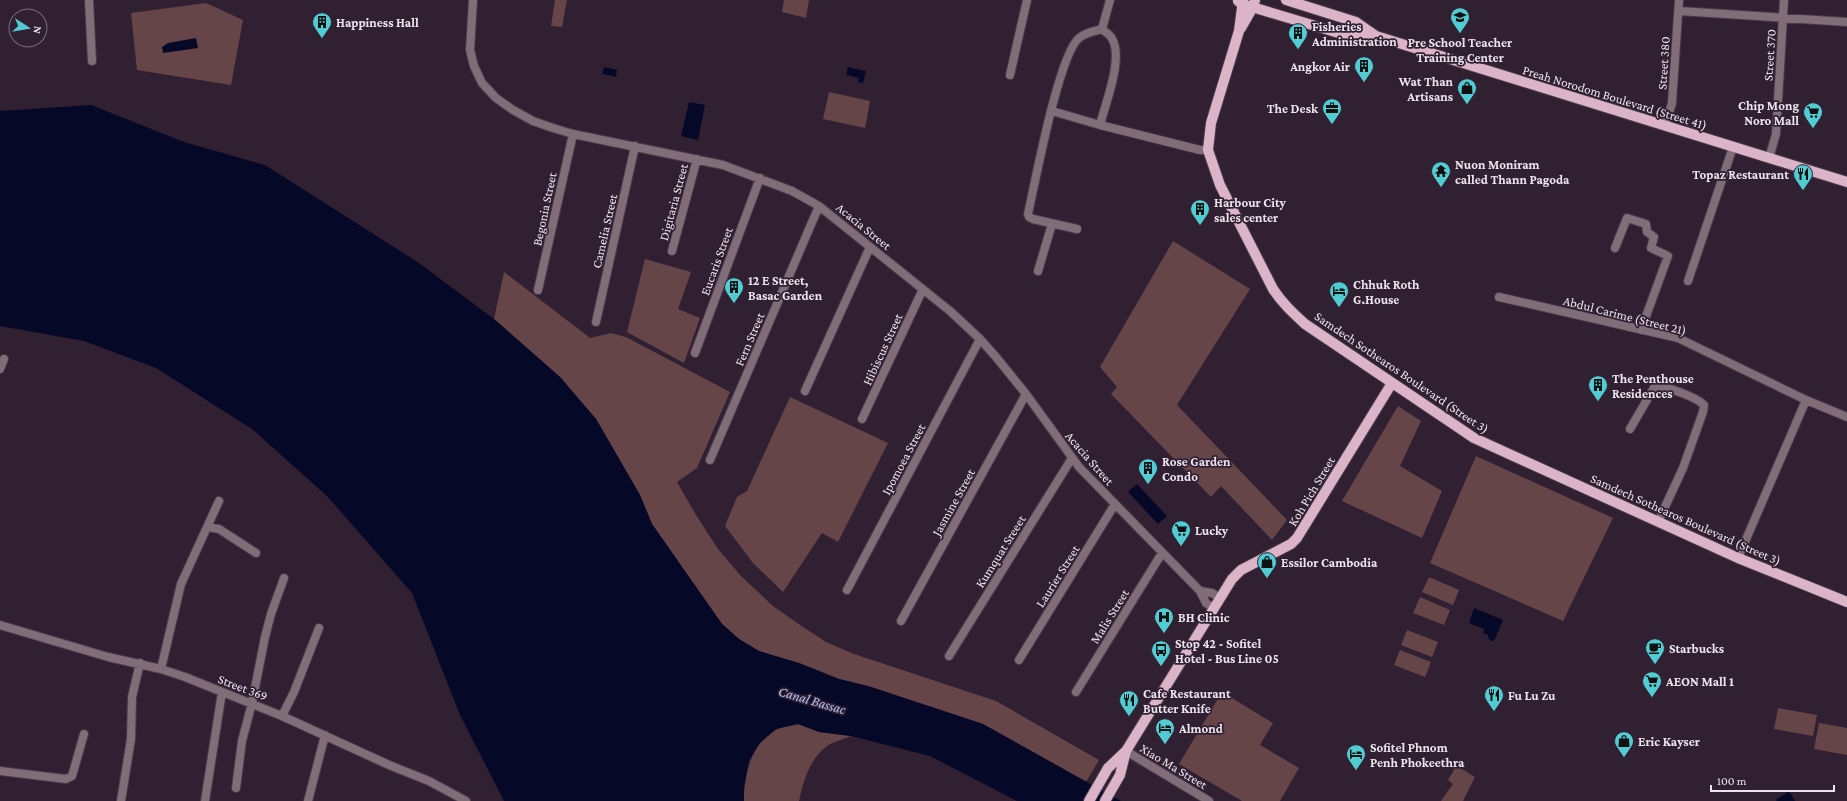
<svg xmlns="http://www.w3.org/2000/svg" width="1847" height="801" font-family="'Crimson Pro',serif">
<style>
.green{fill:#664549}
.water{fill:#060827}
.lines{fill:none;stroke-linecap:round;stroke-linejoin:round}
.minor-casing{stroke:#4a3b4c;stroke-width:10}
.major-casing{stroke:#4a3b4c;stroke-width:12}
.minor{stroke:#816d77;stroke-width:8}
.major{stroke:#dcb4c8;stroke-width:10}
.labels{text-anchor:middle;stroke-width:3.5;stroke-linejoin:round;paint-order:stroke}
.poi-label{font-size:13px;font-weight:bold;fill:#ede3ef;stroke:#302032;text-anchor:start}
.street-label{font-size:13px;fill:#ede3ef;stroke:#302032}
.water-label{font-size:14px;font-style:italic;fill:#b7c4f8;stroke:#302032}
</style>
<rect width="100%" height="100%" fill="#302032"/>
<path class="green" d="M555,0H567L562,27L551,26Z
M784,0H809L806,18L782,12Z
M206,3L243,20L231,85L137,70L131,13Z
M829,92L870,101L865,128L823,119Z
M1173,241L1250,289L1177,405L1287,520L1272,540L1221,486L1211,497L1111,394L1117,387L1100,367Z
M645,259L691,272L678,309L700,318L684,363L627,332Z
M504,272L590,338L611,333L626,337L730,392L697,468L677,482L696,515L718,549L741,576L773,606L800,625L826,642L854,654L996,701L1099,760L1086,782L983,724L868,686L839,679L799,663L759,651L739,639L722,624L652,524L640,495L596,419L560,377L494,319Z
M790,397L888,443L838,542L822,533L783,592L753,563L725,526L737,497L747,491Z
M1398,406L1421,421L1400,466L1442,491L1422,538L1342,501Z
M1476,456L1613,518L1563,621L1430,563Z
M1429,577L1459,590L1453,605L1422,592Z
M1420,597L1450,610L1444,625L1413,613Z
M1407,630L1438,642L1432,657L1401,645Z
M1400,650L1431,662L1425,677L1394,665Z
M1222,692L1273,723L1260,745L1299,768L1280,801H1242L1179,764Z
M1778,708L1817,715L1813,736L1774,729Z
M1819,723L1847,728V755L1814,749Z
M798,724L819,732L851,736C845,739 836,741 830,744C810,757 804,779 799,801H744C744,775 751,743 776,730C782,726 791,726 798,724Z
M1447,760L1475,777L1463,801H1441L1453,784L1448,780L1454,770L1445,764Z"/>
<path class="water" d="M196,38L198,48L163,53L162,47L168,43Z
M604,67L617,70L616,77L602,74Z
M848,67L866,71L863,83L858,82L859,78L846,75Z
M689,102L705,105L698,140L681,136Z
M91,105L184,142L265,165L419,263L494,319L560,377L596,419L640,495L652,524L722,624L739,639L759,651L799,663L839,679L868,686L983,724L1121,801H1017L930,756L851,736L819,732L798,724L776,729L759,744L749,761L744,788V801H504L460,715L412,593L327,496L252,429L156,368L84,341L0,326V111Z
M1137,484L1167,516L1158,524L1128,492Z
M1474,608L1503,620L1495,639L1493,641L1489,640L1488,635L1483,633L1484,629L1469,623Z
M1789,791L1795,801H1777L1776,800Z"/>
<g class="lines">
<g class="minor-casing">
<path id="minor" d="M89,0L92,61
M473,0L470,50L474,66L482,83L496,98L513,110L533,121L553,128L573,134L723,165L792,191L819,206L950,311L980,339L996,357L1026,394L1079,467L1200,591L1206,603L1214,608
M1679,11L1847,22
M1102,29C1105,32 1109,34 1111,37C1125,56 1105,104 1100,125L1200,150H1208
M1102,29L1110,0
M1010,75L1027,0
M1052,111L1100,125
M1665,126L1672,103L1679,0
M1769,158L1776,134L1784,0
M1077,229L1033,219L1029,217L1028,214C1035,183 1059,54 1079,38C1085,33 1094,31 1102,29
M1615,248L1627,218L1646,224L1647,232L1654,237L1651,248L1668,256L1641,330
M672,251L697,159
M1038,271L1052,224
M1688,281L1733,147
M538,290L573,134
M1499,297L1678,338L1806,400
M596,322L635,146
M695,353L760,178
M0,369L4,359
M805,391L870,247
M862,419L923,289
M1630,429L1655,386C1664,385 1698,398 1704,405L1703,412L1683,468L1658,522
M710,460L819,206
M208,527L219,529L256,553
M1738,558L1806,400L1847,417
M847,590L980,339
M1200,591L1212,593L1220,598
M901,621L1026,394
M0,625L108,657L161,669L185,677L282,716L389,765L429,781L466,801
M949,656L1072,458
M1019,660L1115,504
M161,669L181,584L219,501
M1076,692L1162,553
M282,716L294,692L319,628
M1126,751L1209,801
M0,771L66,779L72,776L84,734
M236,788L242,741L252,703L265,637L271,614L284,578
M121,801L131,739L132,697L140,663
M205,801L222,692
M308,801L325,735"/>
</g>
<g class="major-casing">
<path id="major" d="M1243,0L1239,31L1211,123L1208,150L1220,185L1273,289C1282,303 1293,313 1305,324L1474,438L1738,558L1847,602
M1286,0L1356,22L1376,36L1847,182
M1238,1L1242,4L1352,37L1376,36
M1241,28L1253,7L1255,0
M1089,801L1108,768L1126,751L1232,579L1241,570L1291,544L1297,538L1392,383
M1105,801L1120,775L1126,751"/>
</g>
<use href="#minor" class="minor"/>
<use href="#major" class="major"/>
</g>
<defs>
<g id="school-pin" transform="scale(1)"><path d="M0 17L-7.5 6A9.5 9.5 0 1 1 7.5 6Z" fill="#51ccd3" stroke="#302032"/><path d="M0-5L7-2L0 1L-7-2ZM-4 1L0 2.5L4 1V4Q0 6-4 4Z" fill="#111"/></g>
<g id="building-pin" transform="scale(1)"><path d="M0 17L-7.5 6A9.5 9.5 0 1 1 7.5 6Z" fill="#51ccd3" stroke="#302032"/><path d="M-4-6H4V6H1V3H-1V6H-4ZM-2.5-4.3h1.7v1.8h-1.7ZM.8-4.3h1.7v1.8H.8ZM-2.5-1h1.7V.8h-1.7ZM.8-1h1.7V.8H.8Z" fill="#111"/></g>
<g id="shop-pin" transform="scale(1)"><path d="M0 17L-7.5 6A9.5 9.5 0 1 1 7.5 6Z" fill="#51ccd3" stroke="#302032"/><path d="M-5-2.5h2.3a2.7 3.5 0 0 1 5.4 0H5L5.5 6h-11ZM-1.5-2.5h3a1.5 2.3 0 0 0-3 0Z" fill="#111"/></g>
<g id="office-pin" transform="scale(1)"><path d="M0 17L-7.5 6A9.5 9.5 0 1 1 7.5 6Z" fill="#51ccd3" stroke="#302032"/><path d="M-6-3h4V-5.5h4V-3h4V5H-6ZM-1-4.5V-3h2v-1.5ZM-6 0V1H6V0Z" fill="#111"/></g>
<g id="supermarket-pin" transform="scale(1)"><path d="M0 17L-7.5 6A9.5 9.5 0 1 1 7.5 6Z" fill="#51ccd3" stroke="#302032"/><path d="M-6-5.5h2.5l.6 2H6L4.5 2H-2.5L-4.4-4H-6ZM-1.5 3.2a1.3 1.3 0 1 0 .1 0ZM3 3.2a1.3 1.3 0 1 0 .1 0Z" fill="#111"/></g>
<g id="temple-pin" transform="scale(1)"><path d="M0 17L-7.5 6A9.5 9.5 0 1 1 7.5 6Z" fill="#51ccd3" stroke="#302032"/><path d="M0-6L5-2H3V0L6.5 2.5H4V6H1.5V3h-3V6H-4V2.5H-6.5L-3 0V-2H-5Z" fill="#111"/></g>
<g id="restaurant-pin" transform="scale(1)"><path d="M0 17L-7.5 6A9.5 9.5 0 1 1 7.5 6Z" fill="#51ccd3" stroke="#302032"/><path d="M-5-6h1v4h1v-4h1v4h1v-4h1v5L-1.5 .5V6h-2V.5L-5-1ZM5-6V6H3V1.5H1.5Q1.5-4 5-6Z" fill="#111"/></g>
<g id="hotel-pin" transform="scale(1)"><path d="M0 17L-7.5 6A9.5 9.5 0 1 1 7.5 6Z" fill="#51ccd3" stroke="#302032"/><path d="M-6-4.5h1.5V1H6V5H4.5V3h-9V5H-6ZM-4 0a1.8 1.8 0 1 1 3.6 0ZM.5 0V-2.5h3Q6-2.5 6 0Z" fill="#111"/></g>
<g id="hospital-pin" transform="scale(1)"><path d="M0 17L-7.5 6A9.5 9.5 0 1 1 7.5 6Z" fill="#51ccd3" stroke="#302032"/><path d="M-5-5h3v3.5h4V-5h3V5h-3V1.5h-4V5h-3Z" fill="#111"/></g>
<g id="cafe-pin" transform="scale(1)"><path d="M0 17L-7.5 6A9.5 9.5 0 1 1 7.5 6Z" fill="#51ccd3" stroke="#302032"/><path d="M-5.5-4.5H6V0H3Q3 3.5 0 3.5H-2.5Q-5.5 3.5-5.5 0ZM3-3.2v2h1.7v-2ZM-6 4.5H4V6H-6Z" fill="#111"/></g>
<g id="bus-pin" transform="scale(1)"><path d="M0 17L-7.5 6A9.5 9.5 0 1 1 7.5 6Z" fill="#51ccd3" stroke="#302032"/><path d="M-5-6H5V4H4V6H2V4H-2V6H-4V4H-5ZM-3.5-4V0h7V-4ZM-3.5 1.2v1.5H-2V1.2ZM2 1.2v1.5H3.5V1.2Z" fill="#111"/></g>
</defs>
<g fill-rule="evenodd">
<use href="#school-pin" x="1460" y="17"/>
<use href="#building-pin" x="322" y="22"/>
<use href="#building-pin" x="1298" y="33"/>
<use href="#building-pin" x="1364" y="66"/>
<use href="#shop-pin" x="1467" y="88"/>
<use href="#office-pin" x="1332" y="108"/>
<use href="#supermarket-pin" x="1813" y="112"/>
<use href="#temple-pin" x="1441" y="171"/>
<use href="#restaurant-pin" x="1803" y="174"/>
<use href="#building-pin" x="1200" y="209"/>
<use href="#building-pin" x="734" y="287"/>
<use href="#hotel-pin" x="1339" y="291"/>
<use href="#building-pin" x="1598" y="385"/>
<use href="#building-pin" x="1148" y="468"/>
<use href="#supermarket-pin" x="1181" y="530"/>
<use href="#shop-pin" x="1267" y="562"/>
<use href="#hospital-pin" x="1164" y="617"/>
<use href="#cafe-pin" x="1655" y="648"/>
<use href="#bus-pin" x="1161" y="650"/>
<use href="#supermarket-pin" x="1652" y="681"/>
<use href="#restaurant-pin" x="1494" y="695"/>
<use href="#restaurant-pin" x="1129" y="700"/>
<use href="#hotel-pin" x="1165" y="728"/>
<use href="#shop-pin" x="1624" y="741"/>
<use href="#hotel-pin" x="1356" y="754"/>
</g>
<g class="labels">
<g class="poi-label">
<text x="336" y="27">Happiness Hall</text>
<text x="1312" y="31">Fisheries<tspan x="1312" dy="15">Administration</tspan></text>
<text x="1460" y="47" text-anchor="middle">Pre School Teacher<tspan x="1460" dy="15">Training Center</tspan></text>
<text x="1350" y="71" text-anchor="end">Angkor Air</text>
<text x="1453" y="86" text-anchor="end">Wat Than<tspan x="1453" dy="15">Artisans</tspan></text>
<text x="1799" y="110" text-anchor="end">Chip Mong<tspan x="1799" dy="15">Noro Mall</tspan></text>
<text x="1318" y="113" text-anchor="end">The Desk</text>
<text x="1455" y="169">Nuon Moniram<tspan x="1455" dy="15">called Thann Pagoda</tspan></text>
<text x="1789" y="179" text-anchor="end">Topaz Restaurant</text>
<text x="1214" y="207">Harbour City<tspan x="1214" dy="15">sales center</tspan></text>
<text x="748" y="285">12 E Street,<tspan x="748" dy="15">Basac Garden</tspan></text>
<text x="1353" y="289">Chhuk Roth<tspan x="1353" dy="15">G.House</tspan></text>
<text x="1612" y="383">The Penthouse<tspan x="1612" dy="15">Residences</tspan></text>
<text x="1162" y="466">Rose Garden<tspan x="1162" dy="15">Condo</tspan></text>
<text x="1195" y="535">Lucky</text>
<text x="1281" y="567">Essilor Cambodia</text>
<text x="1178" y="622">BH Clinic</text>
<text x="1175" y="648">Stop 42 - Sofitel<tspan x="1175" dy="15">Hotel - Bus Line 05</tspan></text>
<text x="1669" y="653">Starbucks</text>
<text x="1666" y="686">AEON Mall 1</text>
<text x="1143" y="698">Cafe Restaurant<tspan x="1143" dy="15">Butter Knife</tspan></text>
<text x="1508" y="700">Fu Lu Zu</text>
<text x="1179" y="733">Almond</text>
<text x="1638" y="746">Eric Kayser</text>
<text x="1370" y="752">Sofitel Phnom<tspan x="1370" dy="15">Penh Phokeethra</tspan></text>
</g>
<g class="street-label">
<text transform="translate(1769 55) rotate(-86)" y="5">Street 370</text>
<text transform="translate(1663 63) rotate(-86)" y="5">Street 380</text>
<text transform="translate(1615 97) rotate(17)" y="5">Preah Norodom Boulevard (Street 41)</text>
<text transform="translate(673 202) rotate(-75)" y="5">Digitaria Street</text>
<text transform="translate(544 209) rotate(-78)" y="5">Begonia Street</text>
<text transform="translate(864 226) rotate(39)" y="5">Acacia Street</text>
<text transform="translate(604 231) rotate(-77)" y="5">Camelia Street</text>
<text transform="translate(716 261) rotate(-70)" y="5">Eucaris Street</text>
<text transform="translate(1625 315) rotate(14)" y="5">Abdul Carime (Street 21)</text>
<text transform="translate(749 339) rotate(-67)" y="5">Fern Street</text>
<text transform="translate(882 349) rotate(-65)" y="5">Hibiscus Street</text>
<text transform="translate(1402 372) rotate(34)" y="5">Samdech Sothearos Boulevard (Street 3)</text>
<text transform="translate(1090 458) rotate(49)" y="5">Acacia Street</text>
<text transform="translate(903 459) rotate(-62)" y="5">Ipomoea Street</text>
<text transform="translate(1311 491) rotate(-59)" y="5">Koh Pich Street</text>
<text transform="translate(953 502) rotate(-61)" y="5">Jasmine Street</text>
<text transform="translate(1686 519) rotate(24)" y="5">Samdech Sothearos Boulevard (Street 3)</text>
<text transform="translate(1000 551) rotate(-58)" y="5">Kumquat Sreeet</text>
<text transform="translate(1057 576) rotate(-58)" y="5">Laurier Street</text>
<text transform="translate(1109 616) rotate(-58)" y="5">Malis Street</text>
<text transform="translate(243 687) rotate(21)" y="5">Street 369</text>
<text transform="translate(1174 766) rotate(31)" y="5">Xiao Ma Street</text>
</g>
<g class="water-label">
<text transform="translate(812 700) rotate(16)" y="5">Canal Bassac</text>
</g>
</g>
<g transform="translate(28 28) rotate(102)"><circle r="19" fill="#302032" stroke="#7c6e7e"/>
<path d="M0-3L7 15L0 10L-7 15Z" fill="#51ccd3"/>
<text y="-6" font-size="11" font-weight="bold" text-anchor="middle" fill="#ede3ef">N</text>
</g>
<path d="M1711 785v6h123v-6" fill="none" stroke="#ede3ef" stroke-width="2"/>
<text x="1717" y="785" font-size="12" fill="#ede3ef" stroke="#302032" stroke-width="3" paint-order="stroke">100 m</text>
</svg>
